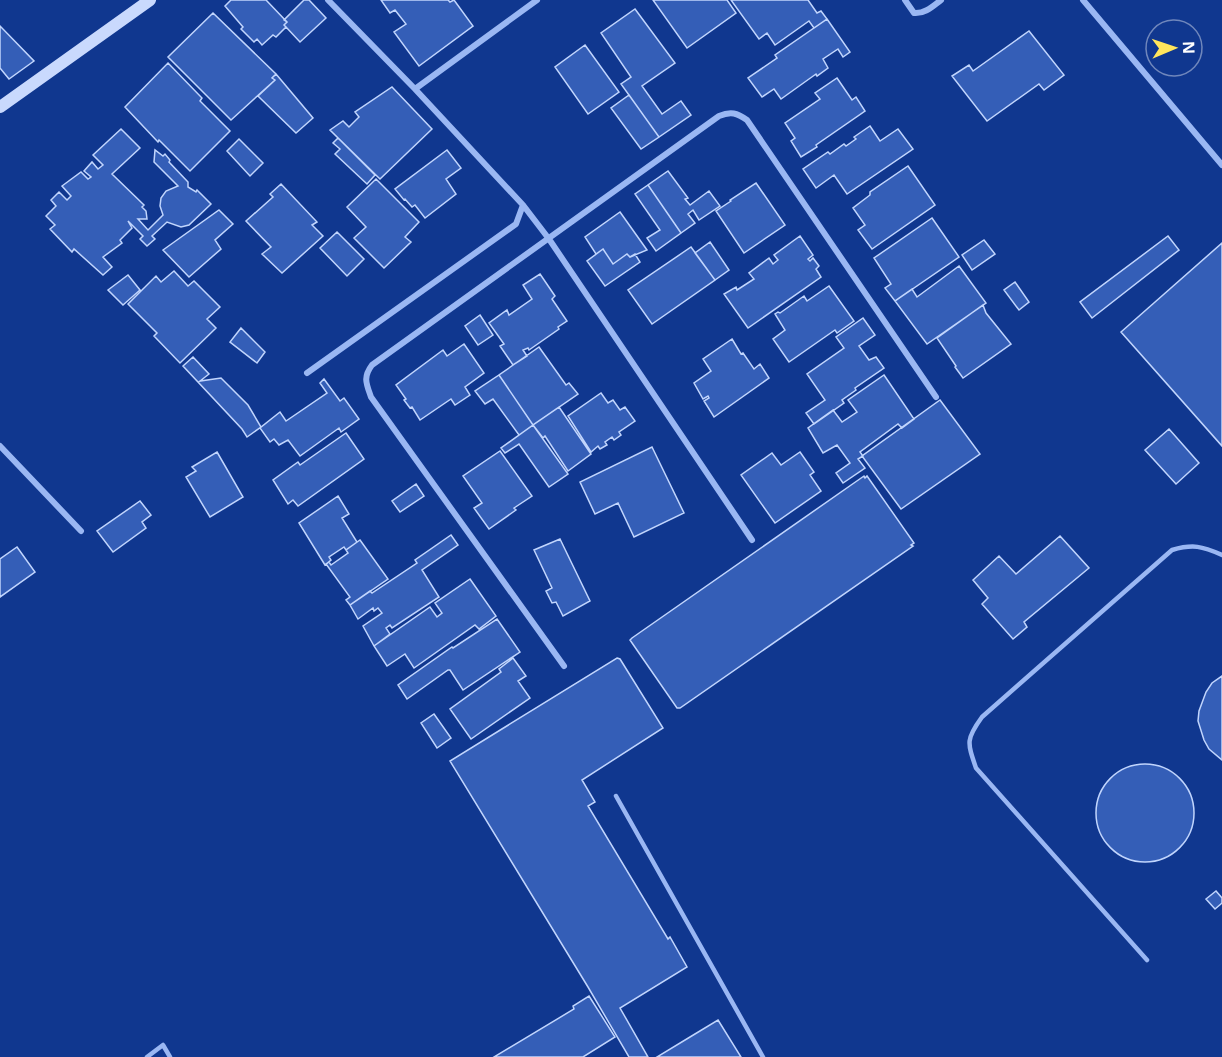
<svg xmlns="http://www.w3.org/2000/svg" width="1222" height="1057" font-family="'Open Sans',sans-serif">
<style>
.building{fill:#345eb7;stroke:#c1d5fd;stroke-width:1.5}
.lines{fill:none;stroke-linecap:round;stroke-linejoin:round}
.lane{stroke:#9ab7f3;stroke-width:4.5}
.street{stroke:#9ab7f3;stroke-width:6}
.secondary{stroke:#c9d9fd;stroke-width:12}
</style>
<rect width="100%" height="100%" fill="#10378f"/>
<path class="building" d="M231,0H266L287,22L284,25L286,27L276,37L273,35L262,45L257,39L254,42L241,29L243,27L225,6Z
M304,0H309L326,18L300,42L286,27L284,25L287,22L284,20Z
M381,0H448L450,2L454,0L473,26L419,66L394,32L406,24L395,10L390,13Z
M653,0H727L736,13L687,48Z
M731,0H808L817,13L821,11L827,19L814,28L809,21L775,45L767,33L759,39Z
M635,9L675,63L642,86L662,114L681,101L691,115L659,137L621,84L631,77L601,33Z
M213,13L276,74L272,78L275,80L231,120L168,57Z
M827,19L850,52L843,57L838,49L823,59L828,68L817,76L816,74L781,99L774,89L762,97L748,78L777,58L775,55Z
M0,26L34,61L9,79L0,68Z
M1029,31L1064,75L1044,90L1039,84L987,121L952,76L969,65L973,71Z
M585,45L619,92L588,114L555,67Z
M168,63L202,98L200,101L230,131L190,171L159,140L158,142L125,107Z
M276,74L313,118L296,133L258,96L275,80L272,78Z
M837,78L852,100L856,97L865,111L816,145L817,147L801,157L791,141L795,138L785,123L820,99L815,93Z
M392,87L432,129L380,179L330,130L343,121L349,127L359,117L355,112Z
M629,95L659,137L641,149L611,108Z
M870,126L880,141L898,129L913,149L847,194L834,175L816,188L803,169L828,152L830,154L844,144L846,146L856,139L854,137Z
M121,129L140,148L112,174L144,205L142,207L146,211L147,219H138L148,230L163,215L160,206L161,198L166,191L178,186L154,162L155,150L163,156L165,154L170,160L169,162L188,182V187L196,192L197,190L211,204L189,225L181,227L167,222L152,236L155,239L147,246L140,239L143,236L128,221L132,228L120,240L122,243L103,257L112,267L103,275L74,249L72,252L50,229L55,225L46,216L56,206L51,200L59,192L67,200L71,196L62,186L81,172L88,179L91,177L84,171L92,162L98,169L103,165L93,155Z
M338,138L375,175L367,184L335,154L340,149L333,143Z
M239,139L263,163L250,176L227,151Z
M447,150L461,168L446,179L456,194L425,218L415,205L412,207L405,199L404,200L395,189Z
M908,166L935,205L872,249L858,230L865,225L853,208L870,195V192Z
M668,171L688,198L685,199L690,205L709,191L720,206L699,220L693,210L688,214L695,223L681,233L648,185Z
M376,179L419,222L405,237L411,242L384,268L354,238L366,227L347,207Z
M756,183L785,225L744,253L716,211L731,201L730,200Z
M281,184L317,222L312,225L323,236L282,273L262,254L271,247L246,221L273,197L270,194Z
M648,185L681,233L656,251L647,238L660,230L635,194Z
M219,210L233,224L215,240L221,249L189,277L163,250Z
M620,212L647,250L630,257L627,254L613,264L603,249L596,254L585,237Z
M932,218L959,257L895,301L885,288L891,284L874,258Z
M337,232L364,259L347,276L320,248Z
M800,236L813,255L808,259L810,261L813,258L819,266L816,269L821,277L748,328L724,294L736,287L737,290L754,279L749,273L769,258L773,264L778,260L774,255Z
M1168,236L1179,250L1092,318L1080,302Z
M984,240L995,254L972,270L962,255Z
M710,242L729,270L715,280L695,253Z
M1222,243V446L1121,332Z
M691,247L715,280L652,324L628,290Z
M603,249L613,264L627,254L630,257L635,254L640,262L605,286L587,261Z
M959,266L986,303L927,344L895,301L912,289L917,297Z
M174,271L188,286L194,281L220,307L207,319L216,328L180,363L154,336L157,333L128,304L156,276L161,282Z
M540,274L555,296L552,299L567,321L558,327L559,329L529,350L528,348L523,350L527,356L513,365L500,346L504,344L489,323L507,310L509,315L532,299L523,285Z
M128,275L140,290L123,305L108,290Z
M1015,282L1029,302L1019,310L1004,290Z
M829,286L854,321L837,333L835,330L789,362L773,339L785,330L775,314L778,312L780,313L804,296L807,301Z
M983,305L986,313L1011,344L963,378L955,367L956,366L937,338Z
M480,315L493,335L478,345L465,326Z
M863,318L875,335L859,346L869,360L876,357L884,368L855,388L856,390L842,400L844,403L814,424L806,413L825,400L807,374L844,348L836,337Z
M241,328L265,352L257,363L230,342Z
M732,339L741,354L743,353L754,369L760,364L769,378L714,417L704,401L709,398L708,396L703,399L694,383L711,371L703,359Z
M464,344L484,373L465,387L470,395L455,405L451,399L420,420L412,407L410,408L404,400L406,399L396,385L443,350L447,356Z
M539,347L566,385L569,383L578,394L533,425L499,375Z
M193,357L209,374L200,381L221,378L248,405L261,427L247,437L242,429L183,366Z
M499,375L533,425L519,435L493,399L485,404L475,391Z
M884,375L914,419L902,428L898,424L860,452L863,456L858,459L865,468L843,483L836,473L850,463L837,445L823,453L808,428L833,410L842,422L857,412L848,400Z
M324,379L340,401L344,398L359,419L341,432L339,428L300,456L288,440L279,445L274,439L270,442L260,428L280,412L286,421L327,393L320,383Z
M601,393L608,403L613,400L620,410L625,407L635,421L619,432L621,435L614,440L612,437L605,442L607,445L600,449L598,446L591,452L568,416Z
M940,400L980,454L901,509L862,456Z
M559,407L591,454L568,471L545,436L543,438L533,425Z
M533,425L568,474L549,487L519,444L505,453L501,448Z
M1169,429L1199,463L1176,484L1145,450Z
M346,433L364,459L298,506L293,500L288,504L273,480L298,462L300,465Z
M652,447L684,513L634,537L618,503L595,514L580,482Z
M500,451L532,496L514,508L516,510L489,529L474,508L482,503L463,476Z
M217,452L243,497L210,517L186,477L196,471L192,467Z
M800,452L814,472L810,475L821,491L775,523L741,475L772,453L781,465Z
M864,476L865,478L867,476L914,543L911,545L913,546L680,708H677L630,640L632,638Z
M416,484L424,496L400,512L392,501Z
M338,496L349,514L342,518L357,542L346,550L344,547L329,557L331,560L325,565L299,523Z
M140,501L151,515L142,522L146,528L113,552L97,531Z
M451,535L458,545L422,570L439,597L392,628L390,625L386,628L390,634L374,646L363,626L382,613L378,608L374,611L373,608L358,619L350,605L370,591L372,593L417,563L415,560Z
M1060,536L1089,568L1024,622L1027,627L1013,639L982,604L988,598L973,580L999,556L1016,574Z
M560,539L590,601L563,616L556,602L552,603L546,591L552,588L534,550Z
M360,540L388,579L350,605L346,600L350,597L326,564L329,562L331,565L348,553L346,550Z
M17,547L35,572L0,597V559Z
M470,579L496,616L479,629L475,625L414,668L405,654L387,666L374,646L430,607L437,617L442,613L435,603Z
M497,619L520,652L463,690L450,670H448L407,699L398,685L452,647L453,648Z
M513,658L526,676L518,681L530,698L471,739L450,709L501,672L499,669Z
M617,658L620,659L663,728L582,780L595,802L588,806L668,939L670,937L687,967L620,1008L648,1057H629L588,987L450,761Z
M1222,676V760L1209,749L1204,740L1198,721L1199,711L1206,692L1212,683Z
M434,714L451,738L437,748L421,723Z
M1096 813a49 49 0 1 1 98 0a49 49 0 1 1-98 0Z
M1216,891L1222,898V903L1215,909L1206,899Z
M589,996L615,1037L583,1057H494L574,1009L573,1006Z
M718,1020L741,1057H657L690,1037Z"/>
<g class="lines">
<path class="lane" d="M616,796L763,1057
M1147,960L976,768C967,742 966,739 982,717L1172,550C1193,544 1202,546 1222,555
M147,1057L163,1045L170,1057"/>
<path class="street" d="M328,0L415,89L523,205L549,239L752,540
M905,0L914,13C925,14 933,6 941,0
M1083,0L1222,165
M415,89L537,0
M307,373L516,224L523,205
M0,446L81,531
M564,666L371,397C366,383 363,377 372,365L719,116C731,111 737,113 747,120L936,397"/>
<path class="secondary" d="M0,107L150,0"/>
</g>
<g transform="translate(1174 48) rotate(88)"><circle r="28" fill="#10378f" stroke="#7087bc" stroke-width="1.5"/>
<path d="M0-4.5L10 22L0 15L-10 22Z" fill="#ffe55c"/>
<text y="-9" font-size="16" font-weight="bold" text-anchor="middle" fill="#ffffff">N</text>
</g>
</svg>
